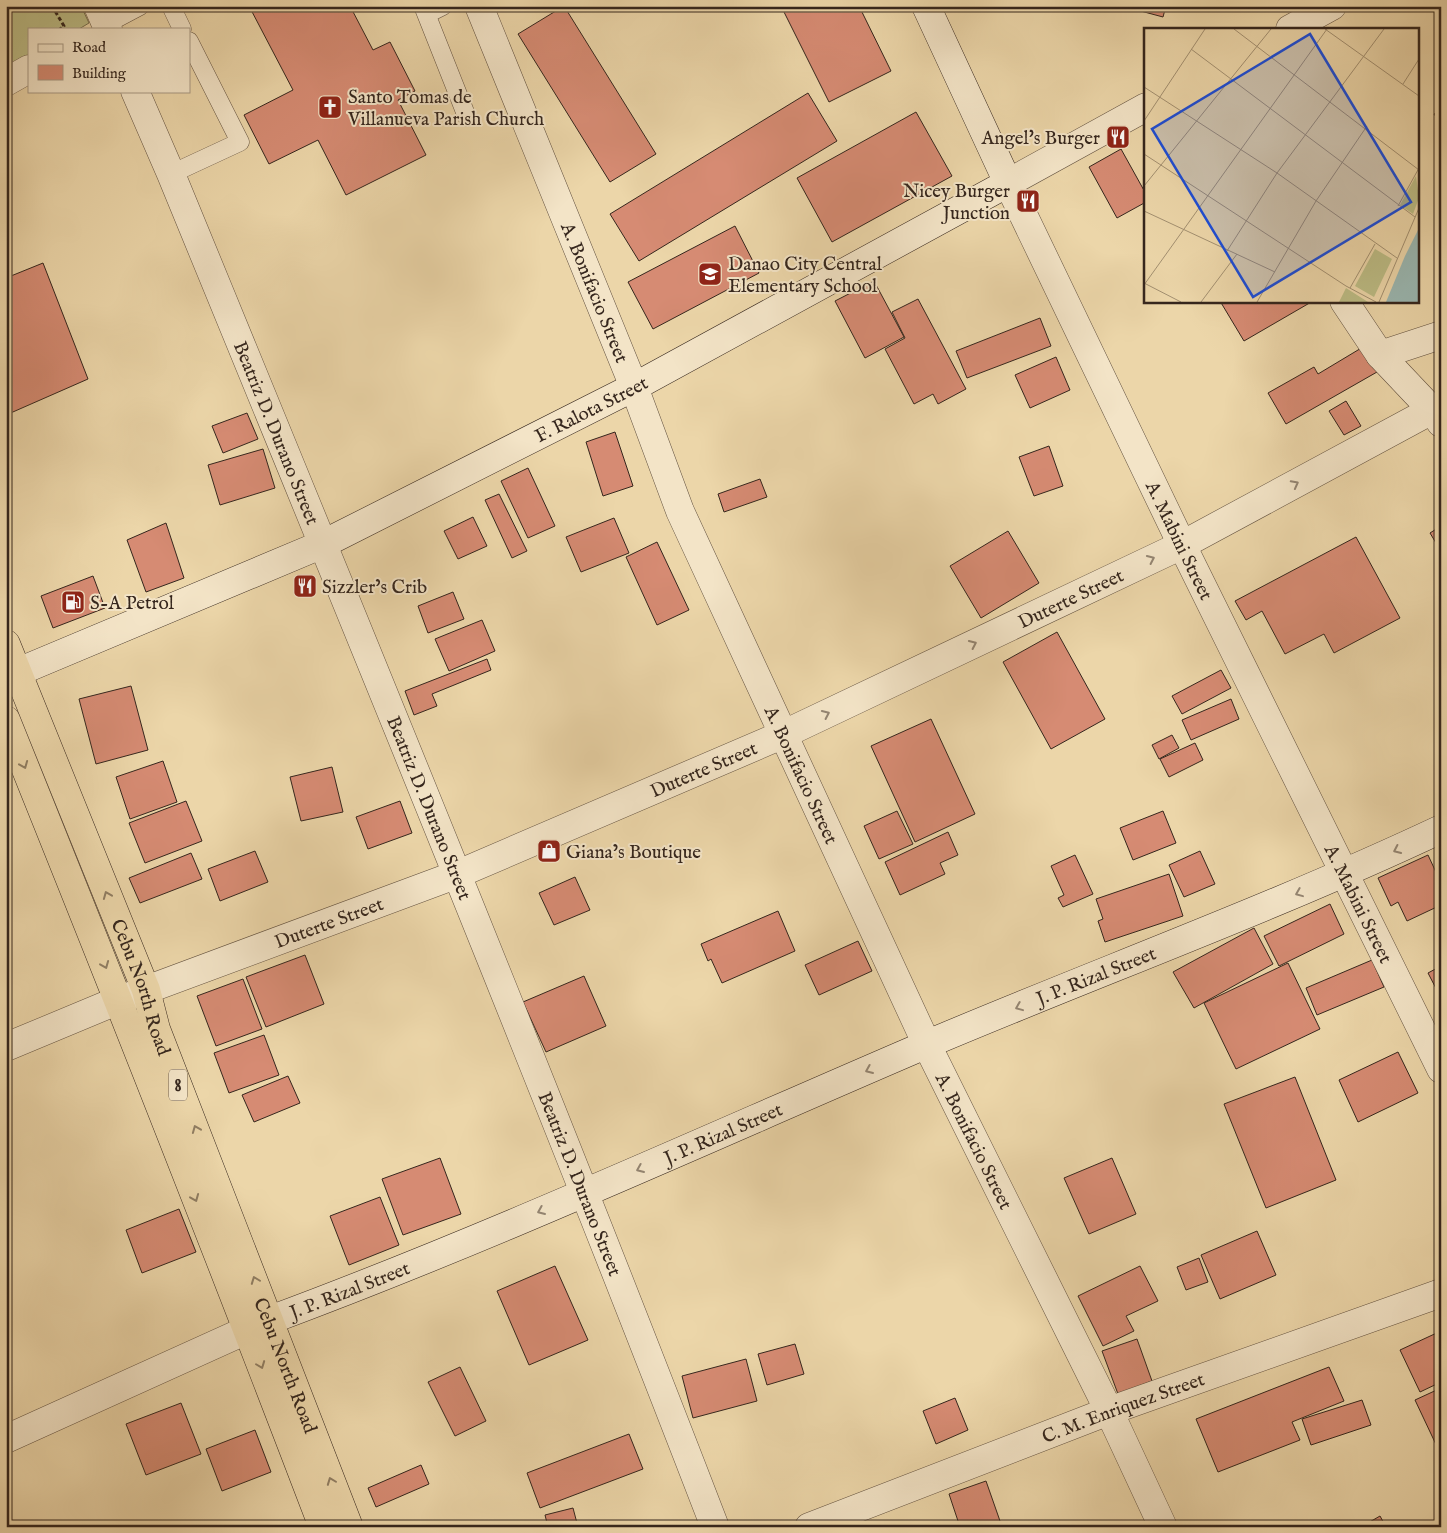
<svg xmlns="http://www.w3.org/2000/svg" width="1447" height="1533" font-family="'IM FELL English',serif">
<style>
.green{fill:#bcbc85;stroke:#787151}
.building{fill:#d68b73;stroke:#35261d}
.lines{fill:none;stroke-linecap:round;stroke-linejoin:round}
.lane-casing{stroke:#635240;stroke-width:19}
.street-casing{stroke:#635240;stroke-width:29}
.secondary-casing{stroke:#35261d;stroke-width:29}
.highway-casing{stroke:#35261d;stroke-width:29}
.path{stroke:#35261d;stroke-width:3;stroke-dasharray:4 2.5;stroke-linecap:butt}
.lane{stroke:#f3e4c7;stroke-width:18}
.street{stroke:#f3e4c7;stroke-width:28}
.secondary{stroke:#f3e4c7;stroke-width:28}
.highway{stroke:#ecd6a9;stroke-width:28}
.oneway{stroke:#948572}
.oneway2{stroke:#907e63}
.labels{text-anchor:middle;stroke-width:4;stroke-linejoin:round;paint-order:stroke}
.shield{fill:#f3e4c7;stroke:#6e5f50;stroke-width:1}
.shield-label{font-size:18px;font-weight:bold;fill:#35261d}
.poi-label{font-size:19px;fill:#35261d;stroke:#f3e4c7;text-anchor:start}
.street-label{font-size:19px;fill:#35261d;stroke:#f3e4c7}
.inset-road{fill:none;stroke:#a39071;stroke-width:1}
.view{fill:#1d4ed8;fill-opacity:0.15;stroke:#1d4ed8;stroke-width:2.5}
.inset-edge{fill:none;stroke:#35261d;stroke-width:2.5}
</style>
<rect width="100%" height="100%" fill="#ecd6a9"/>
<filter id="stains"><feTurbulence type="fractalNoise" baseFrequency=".004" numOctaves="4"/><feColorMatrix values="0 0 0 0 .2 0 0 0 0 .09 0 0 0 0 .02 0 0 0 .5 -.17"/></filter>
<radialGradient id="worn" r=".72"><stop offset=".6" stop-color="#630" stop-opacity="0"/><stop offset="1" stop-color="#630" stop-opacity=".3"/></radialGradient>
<path class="green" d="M6,6H81L89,23L79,29H29V58L6,71Z"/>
<path class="building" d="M249,6H350L373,50L390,42L415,91L398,100L426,155L346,195L318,140L269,164L244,115L293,90Z
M564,6L656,154L610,182L518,34Z
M781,6H859L891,71L829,102Z
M1122,6H1166L1163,17Z
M808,93L837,141L639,261L610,214Z
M1441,110V124L1434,114Z
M916,112L952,176L832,242L797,178Z
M1121,149L1146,194V202L1117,218L1089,167Z
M735,226L759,273L653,329L628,282Z
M43,263L88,379L6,415V278Z
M874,281L904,337L865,358L835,301Z
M918,299L966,389L938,404L933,394L914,404L885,349L905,338L892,312Z
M1220,301H1313L1244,341Z
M1040,318L1051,346L967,378L956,351Z
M1363,347L1377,372L1286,424L1268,393L1314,367L1318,374Z
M1056,357L1070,390L1030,408L1015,375Z
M1346,401L1361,426L1344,435L1329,411Z
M247,413L258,439L223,453L212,426Z
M615,432L633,486L603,496L586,442Z
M1049,446L1063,486L1034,496L1019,457Z
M263,449L275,488L220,505L208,465Z
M528,468L555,526L528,538L501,481Z
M760,479L767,497L724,512L718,494Z
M499,494L527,551L512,558L485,500Z
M473,517L487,546L458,559L444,531Z
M614,518L629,553L581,572L566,537Z
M166,523L184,578L146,592L127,540Z
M1441,526V547L1439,548L1430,533Z
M1008,531L1039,583L981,618L950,566Z
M1356,537L1400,618L1334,653L1324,634L1285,654L1262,611L1246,620L1235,601Z
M657,542L689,610L657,625L626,557Z
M93,576L105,608L53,628L41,596Z
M453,592L464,619L428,633L418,606Z
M482,620L495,651L449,671L435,639Z
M1057,632L1105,719L1051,749L1003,662Z
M487,659L491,670L432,694L437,706L414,715L405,691Z
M1221,670L1231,688L1182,714L1172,696Z
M131,686L148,750L96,764L79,699Z
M1231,699L1239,719L1191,740L1182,720Z
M931,719L975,814L915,842L871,746Z
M1172,735L1179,748L1159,759L1152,745Z
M1195,743L1203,760L1169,777L1160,759Z
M163,761L177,802L130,819L116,777Z
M332,767L343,812L301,821L290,777Z
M186,801L202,841L145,863L129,823Z
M400,801L412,833L368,849L356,817Z
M897,811L913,844L879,859L864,826Z
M1163,811L1176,843L1133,860L1120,828Z
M948,832L958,855L940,863L945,874L900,895L885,862Z
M255,851L268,882L220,901L208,869Z
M1200,851L1215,884L1184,897L1169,865Z
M191,853L202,879L140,903L129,878Z
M1075,855L1093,894L1063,907L1058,898L1064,895L1051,866Z
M1428,855L1441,883V905L1407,921L1398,902L1391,906L1378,878Z
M1169,874L1183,916L1105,942L1098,921L1103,919L1096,899Z
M575,877L590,910L554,925L539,893Z
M1330,904L1344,934L1279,966L1264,936Z
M778,911L795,951L722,983L711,959L708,961L701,944Z
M1254,928L1273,964L1194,1008L1173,972Z
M858,941L872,971L819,995L805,965Z
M305,955L324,1004L266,1027L246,977Z
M1372,960L1384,987L1317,1015L1306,988Z
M1288,963L1320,1029L1236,1069L1204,1003Z
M1441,966V998L1428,973Z
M584,976L606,1026L546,1052L523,1002Z
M243,979L262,1029L216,1046L197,996Z
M264,1035L279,1075L229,1093L214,1053Z
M1398,1052L1418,1093L1358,1122L1339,1080Z
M288,1076L300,1103L254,1122L242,1095Z
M1295,1077L1336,1180L1266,1208L1224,1104Z
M440,1158L461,1214L403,1235L382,1179Z
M1112,1158L1136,1214L1089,1234L1064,1178Z
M380,1197L399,1245L349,1265L330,1216Z
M179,1209L196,1252L142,1273L126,1230Z
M1257,1231L1276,1275L1220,1299L1201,1255Z
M1199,1258L1208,1282L1186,1290L1177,1267Z
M555,1266L588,1340L529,1365L497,1291Z
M1140,1266L1158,1301L1126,1316L1134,1331L1103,1346L1078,1296Z
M1441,1331V1382L1420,1392L1400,1350Z
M1137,1339L1152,1381L1118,1394L1102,1351Z
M795,1344L804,1374L767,1385L758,1354Z
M746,1359L757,1401L693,1418L682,1376Z
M460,1367L486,1421L455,1436L428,1382Z
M1329,1367L1344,1401L1292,1422L1300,1440L1218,1472L1196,1419Z
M1441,1388V1452L1440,1453L1415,1400Z
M955,1398L968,1430L936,1444L923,1411Z
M1362,1400L1371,1425L1311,1445L1302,1419Z
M181,1403L201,1454L146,1475L126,1424Z
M255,1430L271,1472L222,1491L206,1449Z
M629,1434L643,1469L540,1508L527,1473Z
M421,1465L429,1484L376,1507L368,1488Z
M986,1481L1000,1521L982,1527H960L949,1494Z
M573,1508L578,1527H548L545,1515Z
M1380,1516L1386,1527H1361Z"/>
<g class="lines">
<g class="lane-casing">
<path id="lane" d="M171,6L182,29
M423,6L467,117
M427,14L443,6
M106,24L140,6
M171,174L240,142L189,41"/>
</g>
<g class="street-casing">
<g id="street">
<path d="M98,6L108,29"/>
<path id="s1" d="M479,6L634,387L680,511L927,1045L1109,1411L1163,1527"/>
<path d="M1290,29L1332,6"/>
<path d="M6,82L29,69"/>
<path id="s2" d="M135,91L171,174C356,624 540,1073 715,1527"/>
<path id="s3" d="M1146,107L1008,183L1182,545L1441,1069"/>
<path d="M1344,301L1380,355L1432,410L1441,423"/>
<path d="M1380,355L1441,335"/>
<path id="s4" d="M6,1047L119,1000L458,874L782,735L1182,545L1432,410"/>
<path d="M6,1439L269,1320"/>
<path id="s5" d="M809,1527L1109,1411L1441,1293"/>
</g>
</g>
<g class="secondary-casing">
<g id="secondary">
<path id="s6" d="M6,677L323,544L634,387L1008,183L926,6"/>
<path id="s7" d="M270,1320C491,1238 706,1139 923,1046C1095,973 1271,909 1441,829"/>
</g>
</g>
<g class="highway-casing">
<g id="highway">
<path id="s8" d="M6,644L146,990L156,1029L349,1527"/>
<path d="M6,720C114,988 220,1257 323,1527"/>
</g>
</g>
<path class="path" d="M52,6L64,26L60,29"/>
<use href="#lane" class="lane"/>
<use href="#street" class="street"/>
<use href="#secondary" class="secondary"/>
<use href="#highway" class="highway"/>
</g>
<defs><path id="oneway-chevron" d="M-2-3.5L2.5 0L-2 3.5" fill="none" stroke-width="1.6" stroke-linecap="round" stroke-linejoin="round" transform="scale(1.25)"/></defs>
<g class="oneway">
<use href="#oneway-chevron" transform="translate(1295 484) rotate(-28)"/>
<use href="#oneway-chevron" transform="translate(1151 559) rotate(-25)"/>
<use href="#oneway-chevron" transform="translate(973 644) rotate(-25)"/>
<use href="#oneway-chevron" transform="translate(826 714) rotate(-25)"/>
<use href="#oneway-chevron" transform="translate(1397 850) rotate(155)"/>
<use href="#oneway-chevron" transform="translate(1299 893) rotate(158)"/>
<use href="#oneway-chevron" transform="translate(1019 1007) rotate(158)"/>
<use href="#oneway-chevron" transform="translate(869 1070) rotate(157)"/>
<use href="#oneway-chevron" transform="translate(640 1169) rotate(157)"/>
<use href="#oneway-chevron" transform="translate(541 1211) rotate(157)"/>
</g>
<g class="oneway2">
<use href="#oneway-chevron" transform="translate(24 765) rotate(68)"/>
<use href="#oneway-chevron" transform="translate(107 895) rotate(-112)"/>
<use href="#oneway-chevron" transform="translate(105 965) rotate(68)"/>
<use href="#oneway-chevron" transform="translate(196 1129) rotate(-112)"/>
<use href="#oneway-chevron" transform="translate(195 1198) rotate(68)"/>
<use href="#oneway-chevron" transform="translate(255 1280) rotate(-111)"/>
<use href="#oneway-chevron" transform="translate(261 1365) rotate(69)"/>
<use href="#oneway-chevron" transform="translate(331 1481) rotate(-111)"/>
</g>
<defs>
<g id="church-square" transform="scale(1.25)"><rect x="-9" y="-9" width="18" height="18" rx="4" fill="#8f2418" stroke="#f3e4c7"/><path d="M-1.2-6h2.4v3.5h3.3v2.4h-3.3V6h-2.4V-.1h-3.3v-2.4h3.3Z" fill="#fff"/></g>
<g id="restaurant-square" transform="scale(1.25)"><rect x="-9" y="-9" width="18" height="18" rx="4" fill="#8f2418" stroke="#f3e4c7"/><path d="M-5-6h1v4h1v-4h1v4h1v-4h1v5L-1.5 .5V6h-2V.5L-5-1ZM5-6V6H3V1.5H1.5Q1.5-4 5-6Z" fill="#fff"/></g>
<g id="school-square" transform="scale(1.25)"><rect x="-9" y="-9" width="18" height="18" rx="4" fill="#8f2418" stroke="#f3e4c7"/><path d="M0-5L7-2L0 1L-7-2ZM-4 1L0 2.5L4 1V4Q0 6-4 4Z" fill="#fff"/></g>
<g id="fuel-square" transform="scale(1.25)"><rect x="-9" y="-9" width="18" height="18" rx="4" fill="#8f2418" stroke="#f3e4c7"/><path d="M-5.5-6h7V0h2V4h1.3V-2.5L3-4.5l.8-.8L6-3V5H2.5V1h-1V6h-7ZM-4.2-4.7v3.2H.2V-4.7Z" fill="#fff"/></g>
<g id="shop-square" transform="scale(1.25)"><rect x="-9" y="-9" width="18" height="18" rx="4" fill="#8f2418" stroke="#f3e4c7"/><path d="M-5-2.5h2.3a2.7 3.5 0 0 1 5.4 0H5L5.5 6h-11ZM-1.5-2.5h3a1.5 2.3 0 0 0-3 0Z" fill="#fff"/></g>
</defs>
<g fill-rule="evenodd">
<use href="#church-square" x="330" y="107"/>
<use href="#restaurant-square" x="1118" y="137"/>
<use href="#restaurant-square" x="1028" y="201"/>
<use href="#school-square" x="710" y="274"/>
<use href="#restaurant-square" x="305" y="586"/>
<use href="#fuel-square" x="73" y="602"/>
<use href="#shop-square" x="549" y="851"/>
</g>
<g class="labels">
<rect class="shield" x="169" y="1069.5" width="18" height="31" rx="4"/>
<g class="shield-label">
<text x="178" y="1091">8</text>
</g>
<g class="poi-label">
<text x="348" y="103">Santo Tomas de<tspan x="348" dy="22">Villanueva Parish Church</tspan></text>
<text x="1100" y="144" text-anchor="end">Angel's Burger</text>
<text x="1010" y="197" text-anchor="end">Nicey Burger<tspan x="1010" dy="22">Junction</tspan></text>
<text x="728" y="270">Danao City Central<tspan x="728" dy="22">Elementary School</tspan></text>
<text x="322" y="593">Sizzler’s Crib</text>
<text x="90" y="609">S-A Petrol</text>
<text x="566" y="858">Giana’s Boutique</text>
</g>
<g class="street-label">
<text dy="7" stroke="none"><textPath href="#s1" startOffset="309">A. Bonifacio Street</textPath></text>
<text dy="7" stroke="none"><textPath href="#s6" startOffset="644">F. Ralota Street</textPath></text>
<text dy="7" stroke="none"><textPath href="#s2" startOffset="370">Beatriz D. Durano Street</textPath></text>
<text dy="7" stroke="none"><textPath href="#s3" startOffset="554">A. Mabini Street</textPath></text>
<text dy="7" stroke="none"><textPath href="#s4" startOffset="1156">Duterte Street</textPath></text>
<text dy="7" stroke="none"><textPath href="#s4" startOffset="751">Duterte Street</textPath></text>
<text dy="7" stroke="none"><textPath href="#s1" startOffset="834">A. Bonifacio Street</textPath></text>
<text dy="7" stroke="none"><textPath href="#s2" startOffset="775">Beatriz D. Durano Street</textPath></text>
<text dy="7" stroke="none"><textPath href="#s3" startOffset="959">A. Mabini Street</textPath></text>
<text dy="7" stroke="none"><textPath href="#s4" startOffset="346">Duterte Street</textPath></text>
<text dy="7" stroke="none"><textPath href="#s7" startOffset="895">J. P. Rizal Street</textPath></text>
<text dy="7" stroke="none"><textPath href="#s8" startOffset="369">Cebu North Road</textPath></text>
<text dy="7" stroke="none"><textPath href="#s7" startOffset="490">J. P. Rizal Street</textPath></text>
<text dy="7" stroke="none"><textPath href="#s1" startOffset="1239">A. Bonifacio Street</textPath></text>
<text dy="7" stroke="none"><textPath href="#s2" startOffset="1180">Beatriz D. Durano Street</textPath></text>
<text dy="7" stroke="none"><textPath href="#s7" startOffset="85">J. P. Rizal Street</textPath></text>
<text dy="7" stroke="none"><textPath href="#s8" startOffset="774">Cebu North Road</textPath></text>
<text dy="7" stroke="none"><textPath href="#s5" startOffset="336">C. M. Enriquez Street</textPath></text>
</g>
</g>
<g transform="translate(1144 28)">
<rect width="275" height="275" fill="#ecd6a9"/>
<path d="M272,148L275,170L269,186L256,177ZM231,221L248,231L230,269L211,258ZM202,260L224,274H195Z" fill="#bcbc85"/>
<path d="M275,200V274H242L261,228Z" fill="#9ab7b1"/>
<path class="inset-road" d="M90,1L275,142M181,1L275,68M47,21L271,189M259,56L275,31M0,59L133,145L253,230M0,93L61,1M0,126L202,258L232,274M0,158L127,1M254,178L275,140M0,183L131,244M83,223L133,145L240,1M0,255L37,274M0,257L183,1M206,260L231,216M57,274L93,226M113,274L172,173L223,98M235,274L275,180"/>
<path class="view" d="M166,6L267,174L109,269L8,101Z"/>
<rect width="275" height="275" class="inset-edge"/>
</g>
<rect width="1447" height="1533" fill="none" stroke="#ecd6a9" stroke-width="25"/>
<rect x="8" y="8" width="1432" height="1518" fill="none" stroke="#35261d" stroke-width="2.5"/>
<rect x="12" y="12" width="1422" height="1508" fill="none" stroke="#35261d"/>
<rect x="28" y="28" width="162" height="65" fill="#f3e4c7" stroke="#a79883"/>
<rect x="38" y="44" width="25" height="8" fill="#f3e4c7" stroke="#a79883"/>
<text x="72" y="52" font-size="15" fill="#35261d">Road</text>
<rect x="38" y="65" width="25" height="15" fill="#d68b73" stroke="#a79883"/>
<text x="72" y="78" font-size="15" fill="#35261d">Building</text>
<rect width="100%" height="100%" filter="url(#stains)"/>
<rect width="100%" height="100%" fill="url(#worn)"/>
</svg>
